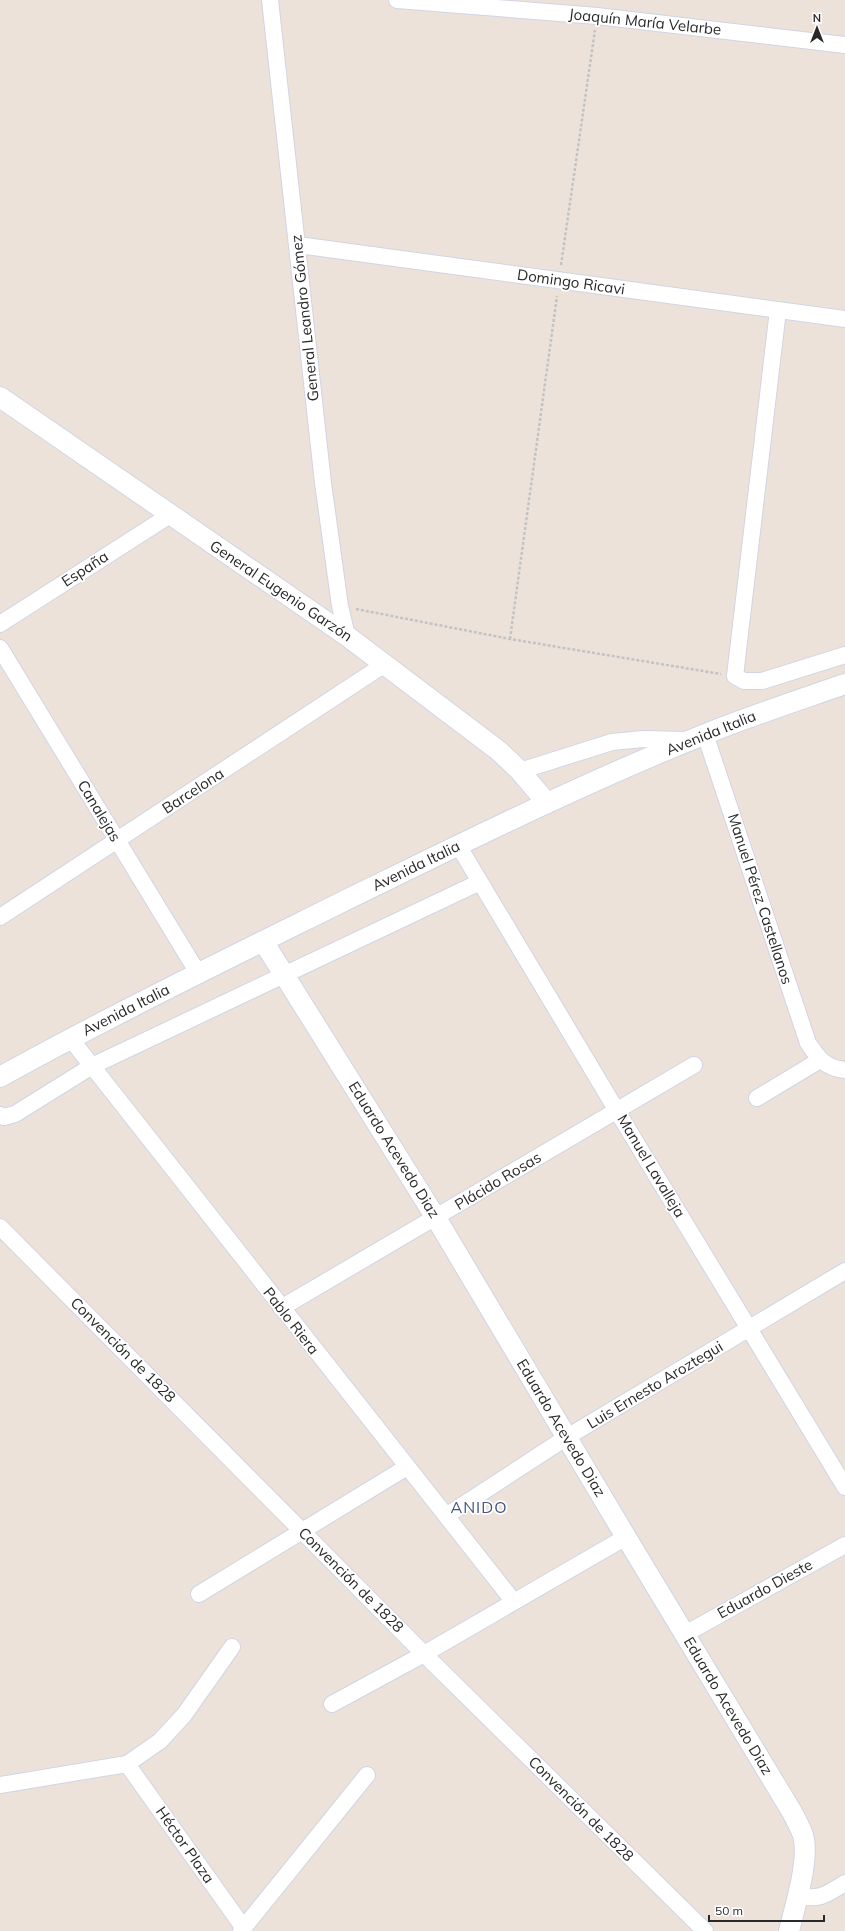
<svg xmlns="http://www.w3.org/2000/svg" width="845" height="1931" font-family="Mulish,sans-serif">
<style>
.lines{fill:none;stroke-linecap:round;stroke-linejoin:round}
.minor-casing{stroke:#cfd5e4;stroke-width:18}
.tertiary-casing{stroke:#cfd5e4;stroke-width:22}
.path{stroke:#c3c3c3;stroke-width:2.5;stroke-dasharray:3 2;stroke-linecap:butt}
.minor{stroke:#fff;stroke-width:16}
.tertiary{stroke:#fff;stroke-width:20}
.labels{text-anchor:middle;stroke-width:3.5;stroke-linejoin:round;paint-order:stroke}
.street-label{font-size:15px;fill:#292929;stroke:#fff}
.neighbourhood-label{font-size:16px;letter-spacing:1px;fill:#46567d;stroke:#fff}
</style>
<rect width="100%" height="100%" fill="#ede2da"/>
<g class="lines">
<g class="minor-casing">
<path id="minor" d="M270,0L323,483L340,606L347,636
M397,0L597,16L845,45
M298,245L845,319
M778,310L735,676L744,681H762L845,655
M0,624L170,515
M0,648L198,973
M705,734L808,1043C818,1058 825,1068 845,1070
M520,771L612,742L643,739L688,740
M458,845L617,1111L845,1487
M0,917L385,664
M70,1038L514,1602
M757,1098L820,1060
M0,1115L4,1117L15,1114L92,1066L480,882
M0,1227L424,1654L705,1931
M281,1308L694,1065
M446,1516L567,1437L845,1271
M199,1594L407,1467
M685,1634L845,1545
M332,1704L424,1654L626,1537
M127,1764L243,1927
M0,1785L127,1764L160,1741L184,1715L232,1647
M797,1896C821,1900 825,1895 845,1883
M241,1931L367,1775"/>
</g>
<g class="tertiary-casing">
<path id="tertiary" d="M0,397L347,636L499,751L520,771L547,803
M263,941L436,1218L626,1537L792,1812C796,1820 800,1827 803,1835C810,1859 795,1906 789,1931
M0,1077C112,1015 227,959 342,902C463,843 583,783 708,733C753,715 799,700 845,684"/>
</g>
<path class="path" d="M561,265L595,30
M356,609L510,639L721,674
M510,639L557,296"/>
<use href="#minor" class="minor"/>
<use href="#tertiary" class="tertiary"/>
</g>
<g class="labels">
<g class="street-label">
<text transform="translate(645 22) rotate(6)" y="5">Joaquín María Velarbe</text>
<text transform="translate(571 282) rotate(8)" y="5">Domingo Ricavi</text>
<text transform="translate(305 318) rotate(-96)" y="5">General Leandro Gómez</text>
<text transform="translate(85 569) rotate(-33)" y="5">España</text>
<text transform="translate(281 591) rotate(34)" y="5">General Eugenio Garzón</text>
<text transform="translate(711 733) rotate(-22)" y="5">Avenida Italia</text>
<text transform="translate(193 791) rotate(-33)" y="5">Barcelona</text>
<text transform="translate(99 811) rotate(59)" y="5">Canalejas</text>
<text transform="translate(416 866) rotate(-26)" y="5">Avenida Italia</text>
<text transform="translate(760 899) rotate(72)" y="5">Manuel Pérez Castellanos</text>
<text transform="translate(126 1010) rotate(-27)" y="5">Avenida Italia</text>
<text transform="translate(394 1150) rotate(58)" y="5">Eduardo Acevedo Diaz</text>
<text transform="translate(651 1166) rotate(59)" y="5">Manuel Lavalleja</text>
<text transform="translate(498 1181) rotate(-31)" y="5">Plácido Rosas</text>
<text transform="translate(291 1321) rotate(52)" y="5">Pablo Riera</text>
<text transform="translate(123 1350) rotate(45)" y="5">Convención de 1828</text>
<text transform="translate(655 1385) rotate(-31)" y="5">Luis Ernesto Aroztegui</text>
<text transform="translate(561 1428) rotate(59)" y="5">Eduardo Acevedo Diaz</text>
<text transform="translate(351 1580) rotate(45)" y="5">Convención de 1828</text>
<text transform="translate(765 1589) rotate(-29)" y="5">Eduardo Dieste</text>
<text transform="translate(728 1706) rotate(59)" y="5">Eduardo Acevedo Diaz</text>
<text transform="translate(581 1809) rotate(45)" y="5">Convención de 1828</text>
<text transform="translate(185 1845) rotate(55)" y="5">Héctor Plaza</text>
</g>
<g class="neighbourhood-label">
<text x="479" y="1513">ANIDO</text>
</g>
</g>
<g transform="translate(817 28)" stroke="#ffffff" stroke-width="3" paint-order="stroke">
<path d="M0-3L7 15L0 10L-7 15Z" fill="#292929"/>
<text y="-6" font-size="11" font-weight="bold" text-anchor="middle" fill="#292929">N</text>
</g>
<path d="M709 1915v6h115v-6" fill="none" stroke="#292929" stroke-width="2"/>
<text x="715" y="1915" font-size="12" fill="#292929" stroke="#ffffff" stroke-width="3" paint-order="stroke">50 m</text>
</svg>
